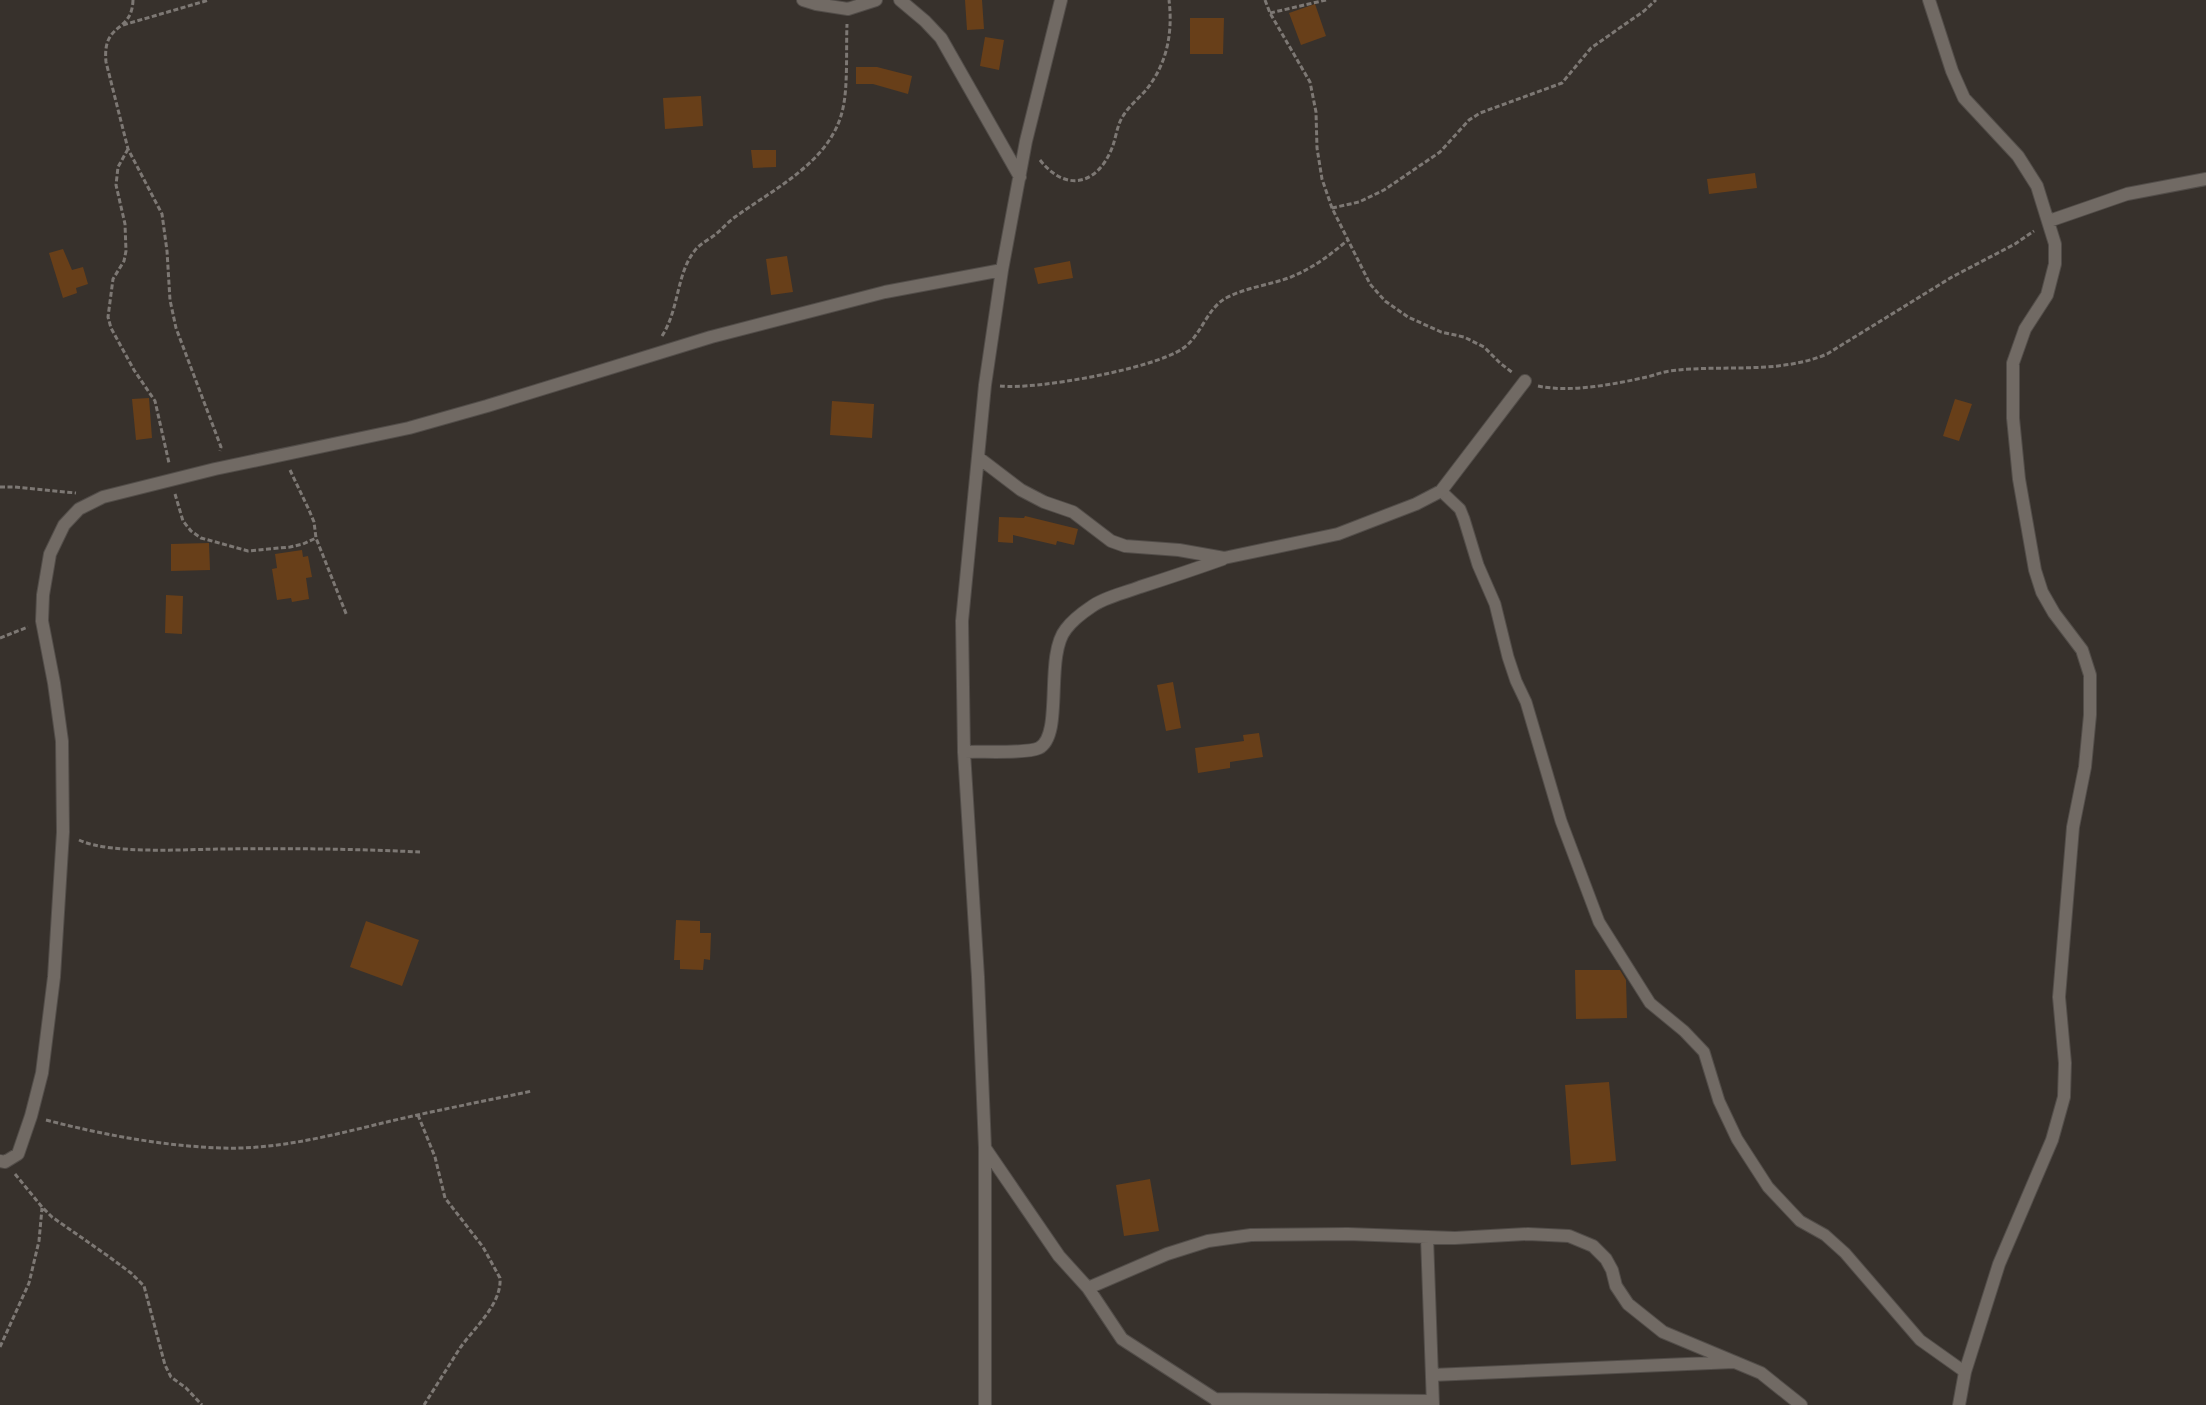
<svg xmlns="http://www.w3.org/2000/svg" width="2206" height="1405" font-family="'Noto Sans',sans-serif">
<style>
.building{fill:#683f19}
.lines{fill:none;stroke-linecap:round;stroke-linejoin:round}
.service-casing{stroke:#524d49;stroke-width:13}
.minor-casing{stroke:#524d49;stroke-width:14}
.path{stroke:#7d7874;stroke-width:3;stroke-dasharray:5 2.5;stroke-linecap:butt}
.service{stroke:#716a64;stroke-width:11}
.minor{stroke:#716a64;stroke-width:12}
</style>
<rect width="100%" height="100%" fill="#37312c"/>
<path class="building" d="M965,0H982L984,29L967,30Z
M1315,4L1326,36L1301,45L1289,13Z
M1190,18H1224L1223,54H1190Z
M985,37L1004,40L999,70L980,66Z
M856,67H877L912,76L908,94L873,84H856Z
M701,96L703,126L665,129L663,98Z
M751,150H776V167L753,168Z
M1755,173L1757,188L1709,194L1707,179Z
M63,249L72,270L83,267L88,284L76,288L77,293L63,298L49,253Z
M787,256L793,292L771,295L766,259Z
M1070,261L1073,278L1038,284L1034,268Z
M149,398L152,438L136,440L132,399Z
M1955,399L1972,404L1959,441L1943,436Z
M832,401L874,404L872,438L830,435Z
M1025,516L1078,529L1074,545L1057,541L1056,545L1013,535V543L998,542L999,517L1024,518Z
M209,543L210,570L171,571V544Z
M302,550L303,557L308,556L312,577L306,578L309,599L292,602L291,598L277,600L272,569L277,568L275,554Z
M166,595L183,596L182,634L165,633Z
M1173,682L1181,728L1166,731L1157,685Z
M1259,733L1263,757L1230,762V768L1198,773L1195,748L1244,741L1243,735Z
M676,920L700,921V933H711L710,960L704,959L703,970L680,969V960H674Z
M366,921L419,940L402,986L350,967Z
M1575,970H1620L1626,980L1627,1018L1576,1019Z
M1609,1082L1616,1161L1571,1165L1565,1085Z
M1150,1179L1159,1231L1124,1236L1116,1185Z"/>
<g class="lines">
<g class="service-casing">
<path id="service" d="M1441,491L1460,509L1464,519L1478,565L1495,604L1508,657L1516,681L1526,702L1561,821L1599,922L1650,1003L1684,1031L1704,1052L1719,1101L1737,1139L1768,1187L1800,1221L1825,1235L1845,1253L1920,1340L1965,1372"/>
</g>
<g class="minor-casing">
<path id="minor" d="M803,0L816,4L848,9L876,0
M900,0L925,21L941,38L1020,177
M1929,0L1952,71L1964,98L2018,156L2037,186L2055,244V264L2047,295L2025,329L2013,363V418L2019,479L2035,570L2042,592L2054,613L2082,650L2090,675V715L2085,767L2073,827L2059,997L2065,1063L2064,1097L2052,1140L1999,1264L1965,1372L1959,1405
M2049,221L2127,194L2206,179
M979,458L1021,490L1044,502L1073,512L1111,541L1125,546L1179,550L1224,558L1338,534L1416,504L1441,491L1525,381
M964,752C980,751 1026,754 1039,748C1064,735 1044,656 1066,629C1072,621 1082,613 1091,607C1104,597 1125,593 1140,587C1168,578 1195,569 1223,559
M985,1148L1059,1256L1088,1288L1122,1339L1215,1399L1219,1405
M0,1161L5,1162L18,1154L31,1116L42,1073L54,977L63,832L62,741L54,683L42,621L43,595L50,554L64,525L79,509L103,497L215,469L409,428L487,406L711,337L885,292L1002,270
M1427,1237L1433,1405
M1088,1288L1167,1254L1208,1241L1251,1235L1348,1234L1455,1238L1528,1234L1569,1236L1593,1246L1606,1259L1612,1270L1616,1286L1628,1304L1663,1332L1761,1373L1801,1405
M1432,1375L1734,1362
M1215,1399L1433,1401
M985,1405V1148L978,977L964,752L962,621L985,385L1002,270L1026,141L1061,0"/>
</g>
<path class="path" d="M133,0C132,34 102,21 106,62L128,149L162,214L167,251L170,300L176,328L221,447L220,451
M1265,0L1270,13L1310,82L1316,112L1317,148L1322,179L1332,208L1370,284L1385,301L1408,317L1441,332L1464,337L1484,347L1500,363L1513,373
M1270,13L1326,0
M123,25L209,0
M128,149L118,167L116,185L125,224L126,251L124,261L113,279L108,317L111,328L134,370L155,401L169,463
M1040,160C1065,192 1097,186 1112,148C1116,138 1117,125 1123,116C1129,106 1139,98 1146,90C1167,64 1173,33 1169,0
M1332,208L1359,202L1384,190L1440,152L1469,120L1480,113L1562,83L1591,48L1644,11L1656,0
M662,336C680,308 676,271 697,248C702,243 709,239 715,235C722,229 728,222 735,217C775,188 832,161 843,108C848,86 846,49 847,24
M1000,386C1036,390 1152,369 1182,349C1201,337 1206,309 1226,298C1247,287 1270,285 1291,277C1313,268 1330,255 1348,240
M1538,386C1571,393 1615,384 1647,377C1655,375 1662,372 1670,371C1722,364 1777,375 1827,354L1952,277L2015,244L2034,231
M290,470L309,510L314,522L316,538L347,616
M0,487H15L76,493
M175,494L183,521L191,531L201,538L248,551L290,547L303,544L316,538
M0,638L28,627
M79,840C111,855 189,849 226,849C291,848 355,849 420,852
M418,1115L435,1157L445,1198L483,1247L500,1278C502,1304 474,1328 460,1348C448,1367 436,1386 424,1405
M46,1120C104,1135 163,1146 222,1148C279,1150 337,1134 391,1121C438,1110 485,1101 532,1091
M15,1174L42,1207L52,1217L108,1256L131,1273L144,1286L165,1365L171,1377L186,1388L202,1405
M0,1347L29,1283L39,1241L42,1208"/>
<use href="#service" class="service"/>
<use href="#minor" class="minor"/>
</g>
</svg>
